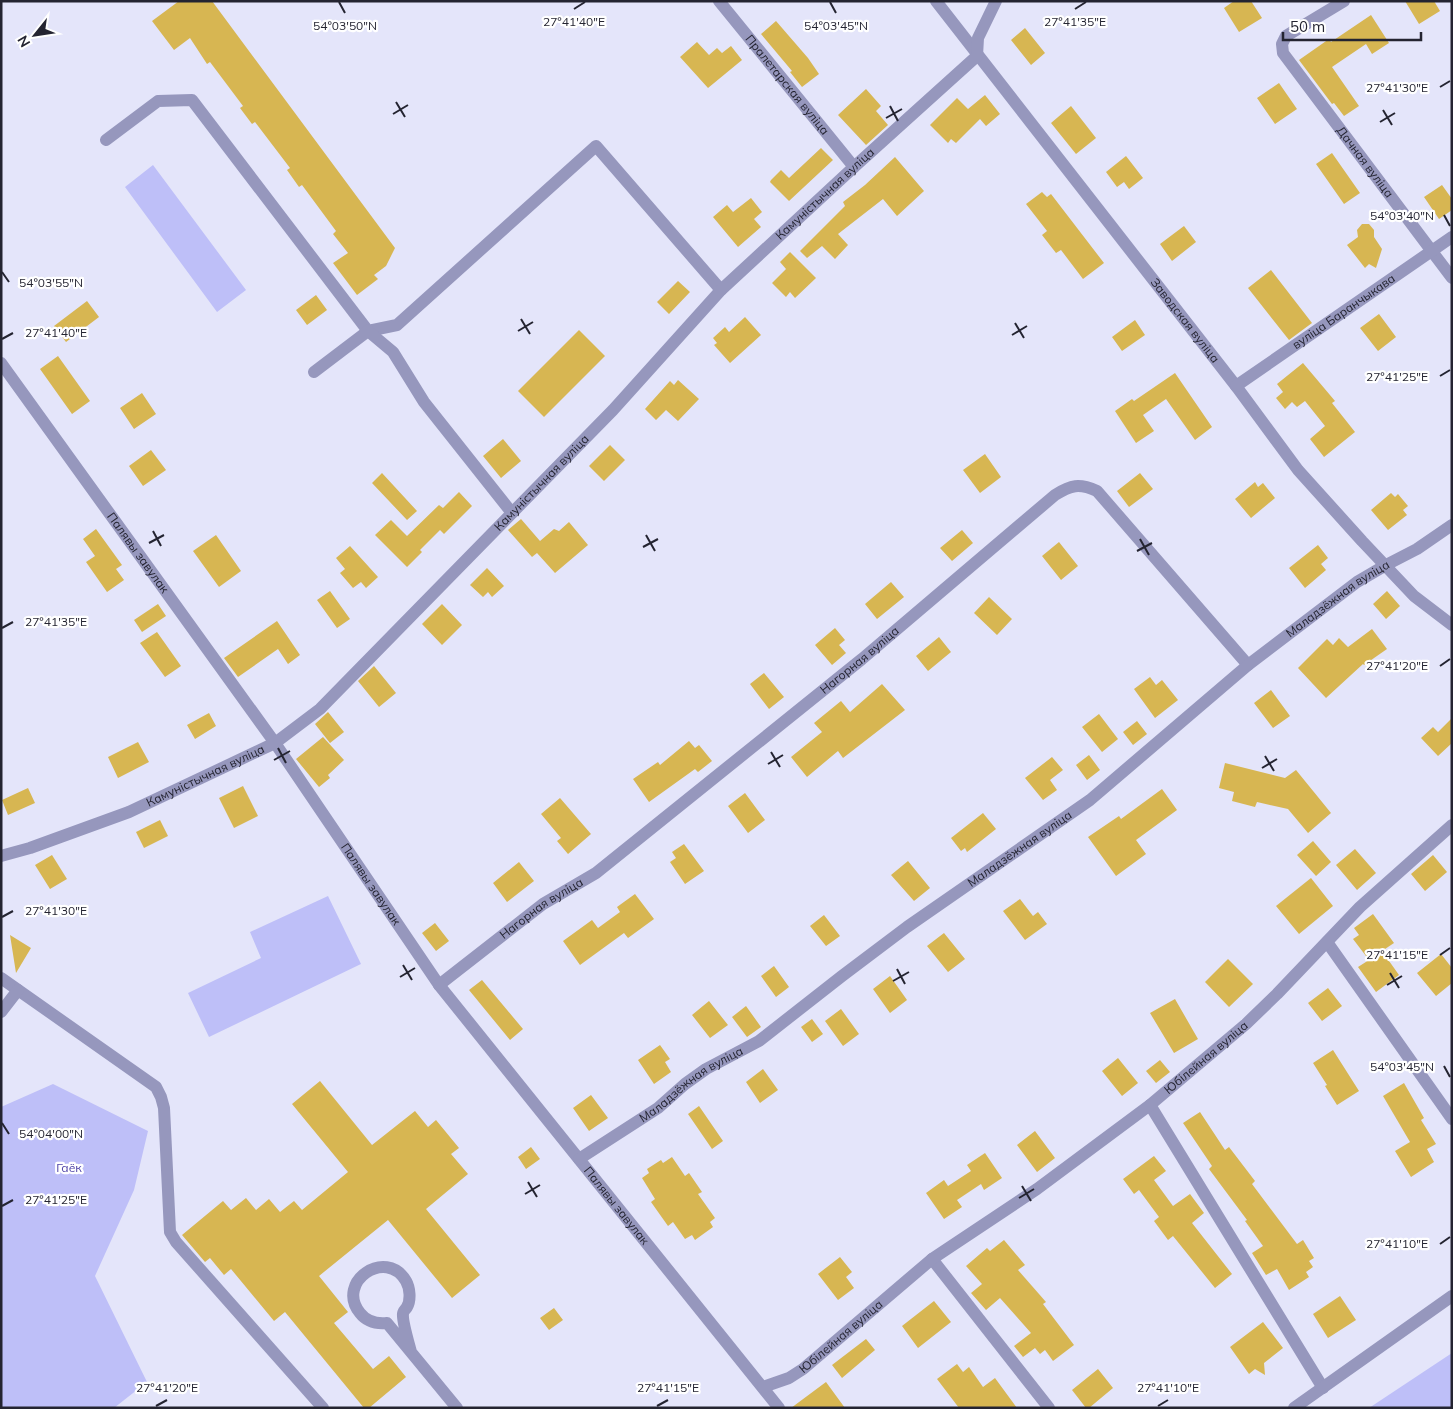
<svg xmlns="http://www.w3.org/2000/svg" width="1453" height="1409" font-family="Mulish,sans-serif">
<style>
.green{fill:#bebff8}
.building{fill:#d7b652}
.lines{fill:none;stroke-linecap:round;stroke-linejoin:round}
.minor{stroke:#9697bd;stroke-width:12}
.ticks{fill:none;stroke:#242431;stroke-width:2}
.labels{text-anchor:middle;stroke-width:4.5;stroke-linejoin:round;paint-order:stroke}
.street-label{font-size:12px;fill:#242431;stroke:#fff}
.park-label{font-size:12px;fill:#4e42a6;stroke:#fff}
.ticks-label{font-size:12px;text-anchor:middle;fill:#242431;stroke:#fff;stroke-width:4.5;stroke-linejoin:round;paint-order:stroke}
</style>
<rect width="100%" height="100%" fill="#e4e5fa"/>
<path class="green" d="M153,165L246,290L217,312L125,187Z
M328,896L361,964L209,1037L188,993L261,958L250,932Z
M53,1084L148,1131L134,1190L95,1276L147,1382L114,1408H1V1107Z
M1452,1353V1408H1369Z"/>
<path class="building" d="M179,1H212L395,248L386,266L374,275L378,279L357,295L333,263L348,253L333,234L336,231L302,185L299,187L287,170L290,168L255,122L252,124L240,108L243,106L210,62L207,64L190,38L174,50L152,21Z
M1234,1H1251L1262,18L1239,32L1224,8Z
M1405,1H1434L1440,11L1419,24Z
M1371,15L1389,43L1372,54L1366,44L1332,67L1359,106L1344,116L1334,103L1332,104L1299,60L1329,39L1331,42Z
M776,21L808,58L819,74L802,87L790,72L792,71L761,34Z
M1025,28L1045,53L1031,65L1011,40Z
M697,42L709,55L717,48L722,53L731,46L742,60L708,88L680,57Z
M1279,83L1297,109L1275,124L1257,98Z
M866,89L881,106L876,111L888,125L866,145L838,115Z
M985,95L1000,114L986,126L980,119L956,143L951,139L948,143L930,125L957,98L968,109Z
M1071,106L1096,138L1076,154L1051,123Z
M821,148L833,160L789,201L770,182L771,180L781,170L789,178Z
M1332,153L1360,193L1344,204L1316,164Z
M1126,156L1143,178L1129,189L1124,182L1117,187L1106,172Z
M895,157L924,191L897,216L883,199L838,234L848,245L835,259L822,246L807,258L800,251L845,206L843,202L865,185Z
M1442,185L1452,199V210L1439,219L1424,197Z
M1042,192L1047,197L1051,194L1104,263L1083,279L1061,250L1056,253L1042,235L1047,231L1026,204Z
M751,198L762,212L754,219L761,227L738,247L713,217L727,205L733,212Z
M1362,224H1369L1374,230V237L1382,249L1376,268L1369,264L1365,268L1347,245L1358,237L1357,230Z
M1184,226L1196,242L1172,261L1160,244Z
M790,252L816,278L795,298L790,292L786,297L772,283L786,269L780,262Z
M1271,270L1312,323L1289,340L1248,288Z
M678,281L690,292L669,314L657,302Z
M316,295L327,310L307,325L296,310Z
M87,301L99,317L66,342L54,326Z
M1379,314L1396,337L1378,351L1360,328Z
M745,317L761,335L730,363L714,345L717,343L713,338L725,327L729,332Z
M1135,320L1145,335L1122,351L1112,337Z
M579,330L605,356L544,417L518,391Z
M58,356L90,401L72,414L40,369Z
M1303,363L1335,401L1332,403L1355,432L1324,457L1310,439L1325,426L1305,401L1297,407L1292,402L1285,409L1276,398L1283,392L1277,384Z
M1175,373L1212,427L1195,440L1166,399L1143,415L1154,431L1136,443L1115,411L1132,399L1134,401Z
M678,380L699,399L678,421L666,410L656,420L645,409L670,381L674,385Z
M142,393L156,414L134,429L120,408Z
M503,439L521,461L501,478L483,456Z
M610,445L625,460L604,481L589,466Z
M151,450L166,470L143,486L129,466Z
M985,454L1001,477L980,493L963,470Z
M382,473L417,511L407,520L372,483Z
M1140,473L1153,489L1129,507L1117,491Z
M1255,482L1258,487L1263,483L1275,498L1251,518L1235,499Z
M459,492L472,506L444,534L440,530L420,550L422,552L407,567L375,535L391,520L407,536L439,505L443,508Z
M1391,493L1395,497L1398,494L1408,506L1403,510L1407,515L1388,530L1371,510Z
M521,519L540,541L554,529L559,531L569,522L588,545L555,573L537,553L532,557L508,530Z
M96,529L122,565L116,569L124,580L107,592L86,562L95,556L83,539Z
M962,530L973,543L952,561L940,548Z
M216,535L241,571L219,587L193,551Z
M1059,542L1078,566L1061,580L1042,556Z
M1318,545L1328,558L1321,564L1326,570L1305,588L1289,568Z
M350,546L378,577L366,588L361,582L353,588L340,573L345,569L336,558Z
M487,568L504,586L492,597L488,592L483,597L470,585Z
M891,582L904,597L877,619L865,604Z
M330,591L350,619L337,628L317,600Z
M1387,591L1400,606L1386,619L1373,604Z
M989,597L1012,619L997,635L974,613Z
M158,604L166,616L142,632L134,620Z
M442,604L462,625L442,645L422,624Z
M277,621L300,655L288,664L278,649L238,677L224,658Z
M835,628L845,640L839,645L846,653L832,665L815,645Z
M1372,629L1387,649L1364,665L1363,664L1326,698L1298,668L1327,639L1333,645L1339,638L1348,647Z
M157,632L181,666L165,677L140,643Z
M939,637L951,652L928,671L916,656Z
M374,666L396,693L379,707L358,681Z
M764,673L784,697L769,709L750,684Z
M1150,677L1156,685L1162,680L1178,700L1155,718L1134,689Z
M882,684L905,710L843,758L838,751L807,777L791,757L822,732L814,723L841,701L850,712Z
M1271,690L1290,716L1273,728L1254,703Z
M328,712L344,732L330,743L315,724Z
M209,713L216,726L195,739L187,725Z
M1099,714L1118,739L1102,752L1082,727Z
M1452,718V743L1438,756L1421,738L1433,727L1438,732Z
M1137,721L1147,734L1133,745L1123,732Z
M323,737L344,760L328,775L330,778L319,787L296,759Z
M689,741L695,748L699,745L712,761L698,772L695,769L649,802L633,779L658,762L660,765Z
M138,742L149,762L118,778L108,757Z
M1089,755L1100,770L1087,780L1076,765Z
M1052,757L1063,770L1050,780L1057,790L1043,800L1025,778Z
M1225,763L1285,778L1296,770L1331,813L1308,833L1288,809L1257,802L1255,807L1232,801L1234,792L1219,788Z
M243,786L258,816L234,828L219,798Z
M28,788L35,803L8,815L2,800Z
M1162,789L1177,810L1136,840L1146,854L1116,876L1088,837L1119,816L1121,819Z
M745,793L765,820L748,833L728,806Z
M560,798L591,834L568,854L557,841L561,838L541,814Z
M983,813L996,829L967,852L965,848L961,851L951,838Z
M160,820L168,836L144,848L136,832Z
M1313,841L1331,862L1316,876L1297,855Z
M684,844L704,871L685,884L670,862L676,858L672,852Z
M1355,849L1376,873L1357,890L1336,865Z
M52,855L67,879L50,889L35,865Z
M1433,855L1447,872L1425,891L1411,874Z
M908,861L930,888L914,901L891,875Z
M519,862L534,881L507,902L493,883Z
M1311,878L1333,906L1299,934L1276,906Z
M635,894L654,919L628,938L624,933L580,965L563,941L592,920L598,928L620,912L617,907Z
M1020,899L1033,916L1038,912L1047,924L1025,940L1003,911Z
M1373,914L1394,943L1382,951L1399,975L1376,992L1358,967L1369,960L1353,939L1359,935L1354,928Z
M824,915L840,936L826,946L810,926Z
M435,923L449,941L436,951L422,933Z
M944,933L965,959L948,972L927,946Z
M10,935L31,948L16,973Z
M1441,954L1452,968V983L1436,996L1417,973Z
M1228,959L1253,984L1229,1007L1205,982Z
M774,966L789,987L776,997L761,976Z
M890,976L907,1000L890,1013L873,989Z
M482,980L523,1029L510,1040L469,990Z
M1328,988L1342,1006L1322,1021L1308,1003Z
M1175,999L1198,1039L1174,1053L1150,1013Z
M709,1001L728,1025L710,1038L692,1015Z
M746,1006L761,1027L747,1037L732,1017Z
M841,1009L859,1034L843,1046L825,1021Z
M812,1019L823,1034L812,1042L801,1027Z
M660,1045L670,1059L665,1062L671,1072L654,1084L638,1060Z
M1333,1050L1359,1091L1337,1105L1325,1086L1327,1085L1313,1063Z
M1118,1058L1138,1083L1122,1096L1102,1071Z
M1160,1060L1170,1072L1156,1083L1146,1071Z
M763,1069L778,1090L760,1103L746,1082Z
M320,1081L372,1145L415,1111L428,1127L436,1120L459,1148L451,1154L468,1174L426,1209L480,1275L452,1298L388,1220L319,1276L348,1312L334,1323L373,1369L389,1356L406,1377L369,1408H364L285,1312L274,1321L231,1269L224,1275L210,1258L205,1262L182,1235L223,1201L231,1210L246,1198L256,1210L269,1199L280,1212L294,1201L302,1210L348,1172L292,1104Z
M1404,1083L1424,1118L1421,1120L1436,1144L1427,1149L1434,1162L1411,1177L1395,1151L1410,1142L1383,1096Z
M591,1095L608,1118L589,1131L573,1108Z
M699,1106L723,1141L712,1149L688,1114Z
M1200,1112L1225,1150L1229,1147L1255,1181L1252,1184L1297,1244L1303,1240L1314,1258L1309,1261L1313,1267L1306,1272L1309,1277L1289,1290L1277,1269L1266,1275L1252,1253L1263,1246L1245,1221L1247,1220L1209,1169L1212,1166L1183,1123Z
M1035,1131L1055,1158L1037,1172L1017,1145Z
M531,1147L540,1159L526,1169L518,1157Z
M985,1153L1002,1178L984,1190L981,1184L957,1200L962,1207L944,1219L926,1193L944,1180L948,1186L971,1171L967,1165Z
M1154,1156L1166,1171L1154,1180L1173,1206L1190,1194L1204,1213L1192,1223L1232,1274L1215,1288L1173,1236L1168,1240L1154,1221L1159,1217L1139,1190L1134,1194L1123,1179Z
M672,1157L685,1176L689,1173L702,1192L698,1194L715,1218L710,1222L713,1227L695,1240L692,1235L685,1239L673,1222L668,1226L651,1202L655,1199L642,1178L649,1173L647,1169L661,1160L663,1163Z
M1004,1240L1025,1265L1018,1270L1046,1302L1043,1304L1074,1345L1053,1361L1045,1350L1040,1354L1035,1348L1023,1357L1014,1346L1031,1333L1000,1298L986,1310L971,1293L982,1284L966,1266L987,1248L990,1251Z
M840,1257L852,1272L846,1277L854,1288L838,1300L818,1274Z
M1340,1296L1356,1320L1328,1338L1313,1314Z
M934,1301L951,1322L918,1348L902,1326Z
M554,1308L563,1320L549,1330L540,1318Z
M1263,1322L1283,1348L1264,1363L1265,1375L1255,1369L1249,1374L1230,1347Z
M866,1339L875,1350L842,1378L832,1365Z
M957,1364L963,1372L969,1367L983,1387L995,1378L1017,1408H959L937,1379Z
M1098,1369L1113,1388L1089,1408H1086L1072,1390Z
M826,1382L845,1408H791Z"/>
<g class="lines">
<g class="minor">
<path id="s1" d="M719,1L854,167"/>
<path id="s2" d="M936,1L1236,386L1298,470L1362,541L1414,596L1452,625"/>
<path id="s3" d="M1344,1L1286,36L1282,44L1283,53L1452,278"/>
<path d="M106,140L158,101L192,100L368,331L397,325L596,146L721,290"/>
<path id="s4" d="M1,363L275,743L439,985L779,1408"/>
<path d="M314,372L368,331L393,352L424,402L512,513"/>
<path id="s5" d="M1236,386L1452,237"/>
<path id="s6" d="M1,856L30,848L129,812L275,743L320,709L613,410L721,290L854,167L977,56L978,38L996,1"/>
<path d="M1327,942L1452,1119"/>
<path d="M1,978L156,1087L161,1097L164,1108L170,1232L176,1242L323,1408"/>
<path id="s7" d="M439,985L543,904L596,873L862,659L1055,495C1071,485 1079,483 1097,491L1248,665"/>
<path d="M1,1012L18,990"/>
<path d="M1150,1105L1323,1388"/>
<path id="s8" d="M579,1159L658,1108L685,1084L706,1069L759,1041L842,976L907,927L1090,800L1248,665L1357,582L1386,565L1417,549L1452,525"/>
<path d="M932,1259L1049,1408"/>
<path d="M411,1352C409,1344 402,1321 403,1314C403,1311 406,1309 407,1307C411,1300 410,1288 406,1281C386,1247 335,1282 360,1313C367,1322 377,1324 387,1323L457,1408"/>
<path id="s9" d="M763,1387L789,1378L803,1369L932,1259L1037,1189L1150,1105L1246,1024L1277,994L1360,907L1452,825"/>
<path d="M1294,1408L1452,1296"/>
</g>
</g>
<path class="ticks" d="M339,2L345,13M830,2L836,13M574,9L585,2M1075,9L1086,2M1440,87L1450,81M396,102L405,117M890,106L898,121M1383,110L1392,125M393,114L408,105M886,118L902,109M1380,122L1395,113M1444,215L1450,226M2,272L9,282M521,319L530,334M1015,323L1024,338M518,331L533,322M1012,335L1027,326M2,339L13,333M1440,376L1450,370M153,531L161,546M646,535L655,551M1140,539L1149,555M149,543L164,535M643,547L658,539M1137,551L1152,543M2,628L13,622M1440,666L1450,659M278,748L286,763M771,752L780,767M1265,756L1274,771M274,760L290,751M768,764L783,755M1262,768L1277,759M2,917L13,911M1440,955L1450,948M403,965L412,980M897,969L905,984M1390,973L1399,988M400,977L415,968M893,981L909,972M1387,985L1402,976M1444,1066L1450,1077M2,1123L9,1134M528,1182L537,1197M1022,1186L1031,1201M525,1194L540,1185M1019,1198L1034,1189M2,1206L13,1200M1440,1244L1450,1237M156,1406L167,1400M657,1406L668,1400M1158,1406L1168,1400"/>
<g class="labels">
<g class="street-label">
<text dy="4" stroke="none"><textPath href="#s1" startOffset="108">Пралетарская вуліца</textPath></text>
<text dy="4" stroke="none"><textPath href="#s3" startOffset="222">Дачная вуліца</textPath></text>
<text dy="4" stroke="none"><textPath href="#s6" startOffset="1075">Камуністычная вуліца</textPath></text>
<text dy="4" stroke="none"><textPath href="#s5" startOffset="131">вуліца Баранчыкава</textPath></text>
<text dy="4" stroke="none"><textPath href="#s2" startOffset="405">Заводская вуліца</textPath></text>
<text dy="4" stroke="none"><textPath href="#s6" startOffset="670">Камуністычная вуліца</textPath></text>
<text dy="4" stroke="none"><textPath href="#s4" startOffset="234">Палявы завулак</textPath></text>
<text dy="4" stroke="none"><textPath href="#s8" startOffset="945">Маладзёжная вуліца</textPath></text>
<text dy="4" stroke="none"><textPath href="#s7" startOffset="532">Нагорная вуліца</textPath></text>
<text dy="4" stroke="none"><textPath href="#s6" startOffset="220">Камуністычная вуліца</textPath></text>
<text dy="4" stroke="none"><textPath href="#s8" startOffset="540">Маладзёжная вуліца</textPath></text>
<text dy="4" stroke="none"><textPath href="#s4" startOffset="639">Палявы завулак</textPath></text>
<text dy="4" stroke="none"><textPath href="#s7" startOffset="128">Нагорная вуліца</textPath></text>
<text dy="4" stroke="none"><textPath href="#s9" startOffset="554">Юбілейная вуліца</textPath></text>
<text dy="4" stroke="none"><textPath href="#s8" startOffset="135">Маладзёжная вуліца</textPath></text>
<text dy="4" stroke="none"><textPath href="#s4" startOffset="1044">Палявы завулак</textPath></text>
<text dy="4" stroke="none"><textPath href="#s9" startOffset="94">Юбілейная вуліца</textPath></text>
</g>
<g class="park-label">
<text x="69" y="1172">Гаёк</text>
</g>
</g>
<g class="ticks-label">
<text x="574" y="26">27°41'40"E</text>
<text x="1075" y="26">27°41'35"E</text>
<text x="345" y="30">54°03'50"N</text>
<text x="836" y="30">54°03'45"N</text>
<text x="1397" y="92">27°41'30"E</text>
<text x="1402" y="220">54°03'40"N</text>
<text x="51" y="287">54°03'55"N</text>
<text x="56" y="337">27°41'40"E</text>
<text x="1397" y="381">27°41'25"E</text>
<text x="56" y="626">27°41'35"E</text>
<text x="1397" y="670">27°41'20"E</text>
<text x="56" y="915">27°41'30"E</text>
<text x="1397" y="959">27°41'15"E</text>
<text x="1402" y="1071">54°03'45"N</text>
<text x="51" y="1138">54°04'00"N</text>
<text x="56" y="1204">27°41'25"E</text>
<text x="1397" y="1248">27°41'10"E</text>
<text x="167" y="1392">27°41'20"E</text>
<text x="668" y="1392">27°41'15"E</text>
<text x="1168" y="1392">27°41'10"E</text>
</g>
<rect width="1453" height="1409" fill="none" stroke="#242431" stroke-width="5"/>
<g transform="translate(35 35) rotate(240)" stroke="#ffffff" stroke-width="4" paint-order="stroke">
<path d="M0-4L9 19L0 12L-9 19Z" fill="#242431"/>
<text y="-8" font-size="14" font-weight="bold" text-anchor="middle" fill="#242431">N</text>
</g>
<path d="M1283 32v8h138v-8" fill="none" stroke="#242431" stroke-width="2.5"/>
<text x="1290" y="32" font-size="15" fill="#242431" stroke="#ffffff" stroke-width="4" paint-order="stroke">50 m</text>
</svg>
